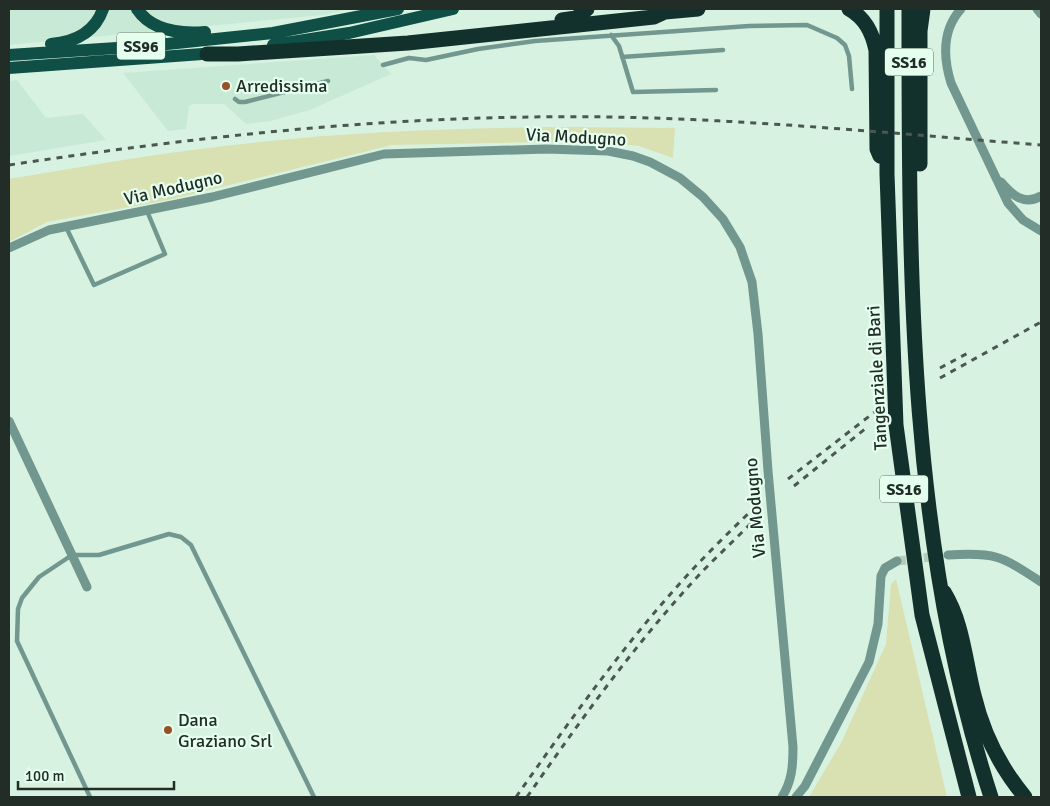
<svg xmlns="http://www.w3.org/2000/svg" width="1050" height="806" font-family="Signika,sans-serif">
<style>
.built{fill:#c8e9d5}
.green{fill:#d9e0b1}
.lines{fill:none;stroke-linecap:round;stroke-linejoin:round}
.street-tunnel{stroke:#b4cbbd;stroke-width:9;stroke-dasharray:9 4.5;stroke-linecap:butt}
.lane{stroke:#72978f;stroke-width:4.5}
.street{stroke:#72978f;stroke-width:9}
.primary{stroke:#0f4f45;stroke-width:12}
.highway{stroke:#13312c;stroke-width:15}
.rail{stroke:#4b5850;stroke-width:3;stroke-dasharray:6 6;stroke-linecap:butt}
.poi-dot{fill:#975128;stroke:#e5ffef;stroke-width:2}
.labels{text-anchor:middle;stroke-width:4.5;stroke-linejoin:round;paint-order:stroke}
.shield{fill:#e5ffef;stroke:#5d6c63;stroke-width:1}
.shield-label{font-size:16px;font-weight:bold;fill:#232d27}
.poi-label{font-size:18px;fill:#232d27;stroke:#e5ffef;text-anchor:start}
.street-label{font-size:18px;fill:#232d27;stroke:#e5ffef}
</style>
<rect width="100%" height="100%" fill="#d8f2e2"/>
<path class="built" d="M9,9H351L323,15L9,45Z
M374,55L391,74L310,110L271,121L246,124L224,104H193L189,106L186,129L168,131L123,73Z
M17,80L46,118L83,114L106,140L9,156V81Z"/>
<path class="green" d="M565,127L675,128L673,158L639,146L597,141L392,145L168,200L47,222L9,242V179C81,167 153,154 225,146C338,132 451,128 565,127Z
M896,579L947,797H809L841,743L886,644L891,584Z"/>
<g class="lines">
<path class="street-tunnel" d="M897,561L940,556"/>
<path class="lane" d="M611,35L619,46L633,92L716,90
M622,57L723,50
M383,65L409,58L426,60L478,49L535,41L749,26L807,25L837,38L845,45L849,56L852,89
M235,99L239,102H245L328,81
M66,227L94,285L165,254L147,211
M90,797L17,641L18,609L22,598L39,577L72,555H99L169,534L181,537L191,545L314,797"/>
<path class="street" d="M961,9C942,30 943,57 951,83L1008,203L1023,220L1041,231
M1037,9L1041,14
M1001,182C1012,195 1024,206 1041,196
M9,248L49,230L212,197L384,154L546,149L608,151L633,156L650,162L680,178L703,197L723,219L740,247L752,282L758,334L768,471L793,747C793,766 792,781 782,797
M9,421L87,587
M948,555C997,552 1001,556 1041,582
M796,797L805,786L869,662L878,624L881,576L885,568L897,561"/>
<path class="primary" d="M137,9C152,31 181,34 205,32
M51,44C75,42 95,32 103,9
M273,45L349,33L453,9
M9,55L148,46L273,33L398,9
M9,68L216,53"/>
<path class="highway" d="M849,9C865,18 872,32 876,50L877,149L880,156
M887,9V174L896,425L922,615L969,797
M909,9C909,273 908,543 991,797
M562,20L576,18L587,9
M207,54H238L408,43L654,17L665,12L698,9
M920,164V31L923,9
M944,592C963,623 965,660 974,695C983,733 1000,767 1025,797"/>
<path class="rail" d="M9,165C182,139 356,119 532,117C702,114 872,132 1041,145
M940,368L968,353
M940,378L1041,322
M788,479L876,411
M794,486L865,429
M516,797C571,719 627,640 693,569C711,550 730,531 749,513
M527,797C580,721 635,644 699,575C717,556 737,538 755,519"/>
</g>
<g class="poi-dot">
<circle cx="226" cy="86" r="5"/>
<circle cx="168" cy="730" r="5"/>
</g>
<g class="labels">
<g class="shield">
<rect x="117" y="32.5" width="48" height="27" rx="4"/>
<rect x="885" y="48.5" width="48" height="27" rx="4"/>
<rect x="880" y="475.5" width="48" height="27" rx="4"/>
</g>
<g class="shield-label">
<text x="141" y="52">SS96</text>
<text x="909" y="68">SS16</text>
<text x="904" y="495">SS16</text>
</g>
<g class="poi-label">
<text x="236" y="92">Arredissima</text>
<text x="178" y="726">Dana<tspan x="178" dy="21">Graziano Srl</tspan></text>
</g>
<g class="street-label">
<text transform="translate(576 137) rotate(3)" y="6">Via Modugno</text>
<text transform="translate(173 188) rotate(-13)" y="6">Via Modugno</text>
<text transform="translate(877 378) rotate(-93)" y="6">Tangenziale di Bari</text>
<text transform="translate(755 508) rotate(-95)" y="6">Via Modugno</text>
</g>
</g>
<rect width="1050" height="806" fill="none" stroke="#232d27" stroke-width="20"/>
<path d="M18 781v8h156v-8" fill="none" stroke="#232d27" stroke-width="2.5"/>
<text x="25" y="781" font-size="15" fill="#232d27" stroke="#e5ffef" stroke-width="4" paint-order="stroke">100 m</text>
</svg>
